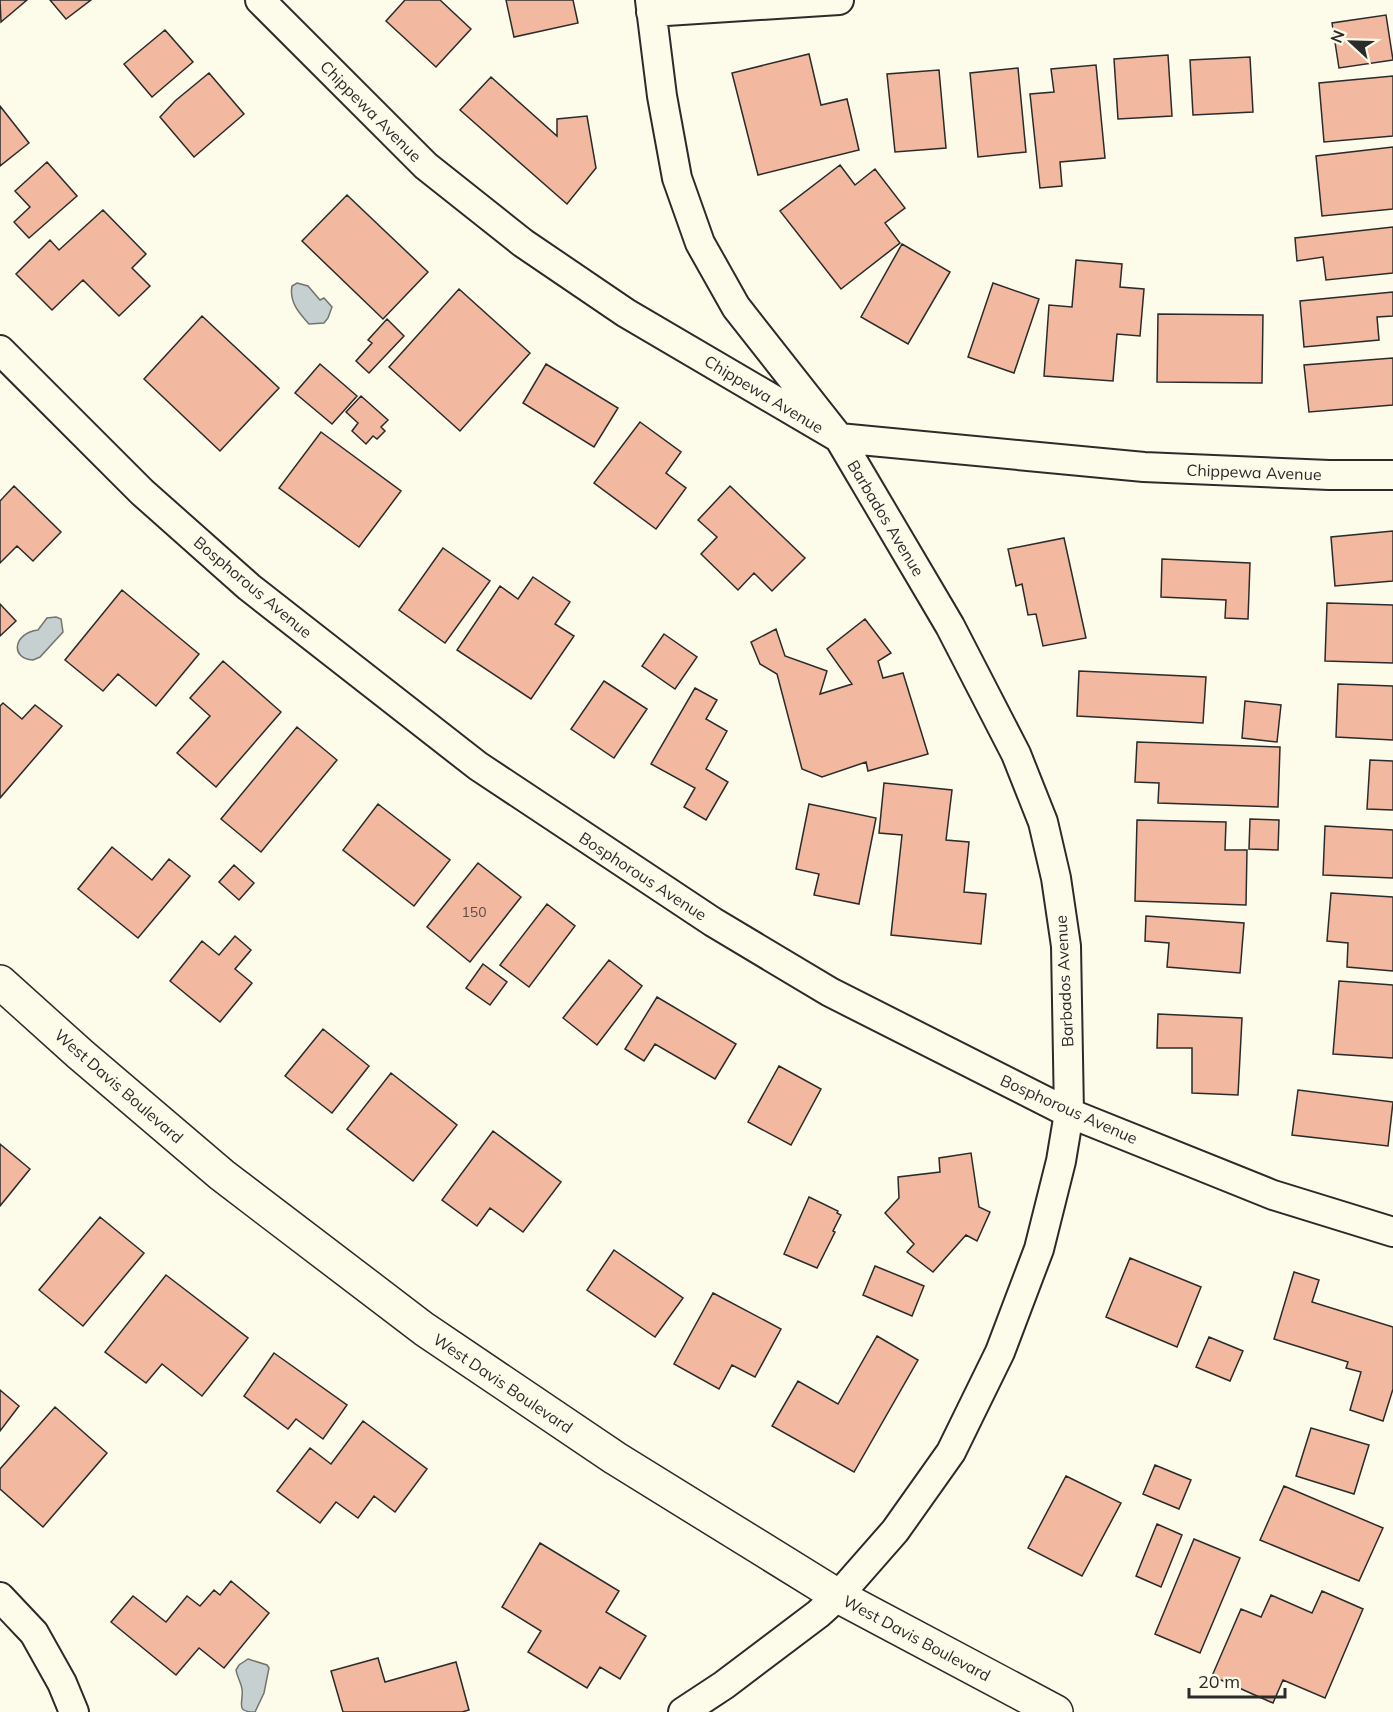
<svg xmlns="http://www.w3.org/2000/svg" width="1393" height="1712" font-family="Mulish,sans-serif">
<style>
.water{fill:#c7d0d0;stroke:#74746e;stroke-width:1.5}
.building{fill:#f2b8a0;stroke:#2b2b2b;stroke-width:1.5}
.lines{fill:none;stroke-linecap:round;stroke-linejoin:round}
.minor-casing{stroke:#2b2b2b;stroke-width:32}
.tertiary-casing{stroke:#2b2b2b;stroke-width:36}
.minor{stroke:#fdfbea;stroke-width:28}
.tertiary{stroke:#fdfbea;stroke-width:33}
.labels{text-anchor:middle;stroke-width:4.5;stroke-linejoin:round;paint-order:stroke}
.number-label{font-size:14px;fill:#5d4e48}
.street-label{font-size:16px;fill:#2b2b2b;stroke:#fdfbea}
</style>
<rect width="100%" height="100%" fill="#fdfbea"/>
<path class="water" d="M297,283L308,286L320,300L324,298L332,307L328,318L324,323L309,324C299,313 289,302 292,286Z
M56,617L61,619L63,632L40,657L33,660C10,659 13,633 38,630L47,618Z
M248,1659L267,1665L269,1668L264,1693L255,1712C234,1712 244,1703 242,1689C241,1682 237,1677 236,1670L239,1665Z"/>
<path class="building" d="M0,0H27L1,22Z
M50,0H91L66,19Z
M405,0H440L471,29L436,67L386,21Z
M506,0H573L578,23L514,37Z
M1386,15L1393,60L1339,68L1332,23Z
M165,30L193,62L152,97L124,64Z
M809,54L821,105L847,99L859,150L758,175L732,73Z
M1168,55L1172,116L1118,119L1114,59Z
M1250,57L1253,112L1193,115L1190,60Z
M1096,65L1105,158L1060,162L1062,186L1040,188L1030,94L1054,92L1051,69Z
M1018,68L1026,152L978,157L970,73Z
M939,70L946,148L895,152L887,74Z
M209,73L244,114L194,157L160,117L175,101Z
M1393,76V136L1324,142L1319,83Z
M491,77L557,136V119L587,116L596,168L567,204L460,110Z
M0,106L29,143L0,166Z
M1393,147V209L1322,216L1316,156Z
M47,162L77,196L29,238L14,222L30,207L15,191Z
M840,165L855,185L875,169L905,208L885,223L900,243L841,289L780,211Z
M347,195L428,272L383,319L302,241Z
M103,210L146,254L132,268L150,286L119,316L83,280L52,310L16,274L50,240L59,250Z
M1393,227V273L1326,280L1323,257L1297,261L1295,238Z
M902,244L950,272L908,344L861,317Z
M1076,260L1122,264L1120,287L1144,289L1140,336L1117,334L1113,381L1044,376L1049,305L1072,307Z
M993,283L1039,299L1014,373L968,357Z
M459,289L530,353L460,431L389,367Z
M1393,292V316L1377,317L1379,340L1304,347L1300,301Z
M1158,314L1263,315L1262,383L1157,382Z
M202,316L279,388L220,451L144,379Z
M387,319L404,336L369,373L356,361L372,343L368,340Z
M1393,358V405L1309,412L1304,365Z
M320,364L357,396L332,424L295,393Z
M546,364L618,408L594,447L523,403Z
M361,396L388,420L381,427L385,431L377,439L373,436L366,444L352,431L358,423L346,412Z
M640,422L681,452L666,473L686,488L656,529L594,483Z
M321,432L401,491L359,547L279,488Z
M14,486L61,532L33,561L17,546L0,563V501Z
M730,486L805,558L772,591L754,573L738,590L701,554L717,537L698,520Z
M1393,531V581L1335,586L1331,537Z
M1064,538L1086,638L1043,646L1036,614L1028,615L1022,584L1016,586L1008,549Z
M443,548L490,581L445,643L399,610Z
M1162,559L1250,563L1248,619L1225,618L1226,600L1161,597Z
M533,577L570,602L555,624L574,636L531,699L457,650L500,586L518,599Z
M122,590L199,654L156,706L118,674L103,691L65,660Z
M1327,603L1393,605V663L1325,661Z
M0,604L16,621L0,636Z
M865,619L891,653L878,661L883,678L903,673L928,754L868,771L866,762L822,777L802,769L777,674L760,664L751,642L776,629L785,656L827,671L820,694L852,684L827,649Z
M664,634L697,657L675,689L642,666Z
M223,661L281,712L216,787L177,753L210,716L190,698Z
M1079,671L1206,677L1203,723L1077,716Z
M604,681L647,709L614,758L571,729Z
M1338,684L1393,686V740L1336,737Z
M695,688L717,700L706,719L727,731L706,769L728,782L706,820L684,807L695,788L651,764Z
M1245,701L1281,705L1277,742L1242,738Z
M3,703L22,719L35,705L62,726L0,798V706Z
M297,727L337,760L261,852L221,819Z
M1137,742L1280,747L1278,807L1158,803L1159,783L1135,782Z
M1370,760L1393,761V810L1367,809Z
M884,783L952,790L946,840L969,842L964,892L986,894L981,944L891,935L902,835L879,833Z
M378,804L450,860L414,906L343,850Z
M809,804L876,818L859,904L814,895L819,874L796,869Z
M1250,819L1279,820L1278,850L1249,849Z
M1137,820L1226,822L1225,850H1247L1246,905L1135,901Z
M1325,826L1393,830V878L1323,875Z
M112,847L152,880L169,859L190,876L138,938L78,889Z
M478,863L521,897L470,962L427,927Z
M234,865L254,883L239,900L219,882Z
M1331,893L1393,897V971L1347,967L1348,943L1327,941Z
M547,904L575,926L529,987L500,965Z
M1146,916L1244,923L1240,973L1167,967L1169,943L1145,941Z
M235,936L251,950L235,969L252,983L220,1022L170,981L202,941L219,955Z
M609,960L642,986L597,1045L563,1018Z
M483,964L507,982L490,1005L466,988Z
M1339,981L1393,985V1058L1333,1054Z
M657,997L736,1044L715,1079L655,1044L644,1061L625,1049Z
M1158,1014L1242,1018L1238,1095L1192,1093V1048H1157Z
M323,1029L369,1066L332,1113L285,1076Z
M779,1066L821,1089L791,1145L748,1122Z
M391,1073L457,1125L413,1181L347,1129Z
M1298,1090L1393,1102L1388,1146L1292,1135Z
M493,1131L561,1182L523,1232L490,1208L477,1226L442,1200Z
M0,1144L30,1169L0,1206Z
M971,1153L979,1207L990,1212L977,1241L966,1235L933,1272L907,1252L914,1244L885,1213L899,1198L898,1177L940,1172L939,1158Z
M809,1197L838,1211L837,1213L841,1215L833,1231L835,1232L817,1268L784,1254Z
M100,1217L144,1253L83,1326L39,1290Z
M614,1250L683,1298L655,1337L587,1290Z
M1130,1258L1201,1287L1177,1347L1106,1317Z
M875,1266L924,1286L912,1316L863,1295Z
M1294,1272L1319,1280L1312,1302L1393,1327V1389L1383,1421L1350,1410L1361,1372L1346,1368L1348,1362L1274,1339Z
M166,1275L248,1338L202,1396L162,1364L146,1383L105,1352Z
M713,1293L781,1329L755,1377L732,1365L719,1389L674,1364Z
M877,1336L918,1360L854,1472L772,1426L798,1381L838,1404Z
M1209,1337L1243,1351L1230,1381L1196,1367Z
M274,1353L347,1405L323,1439L296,1419L288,1429L244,1396Z
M0,1390L19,1406L0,1431Z
M55,1407L107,1453L43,1527L0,1489V1469Z
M363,1421L427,1469L395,1512L374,1496L358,1518L336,1502L320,1523L277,1491L310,1448L331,1464Z
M1311,1428L1369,1445L1354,1494L1296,1476Z
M1155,1465L1191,1480L1179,1509L1143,1494Z
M1066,1476L1121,1503L1082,1576L1028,1548Z
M1284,1486L1383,1528L1359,1581L1260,1540Z
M1157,1524L1182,1535L1161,1587L1136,1576Z
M1194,1539L1240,1558L1200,1653L1155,1634Z
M540,1543L619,1591L606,1612L646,1636L620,1679L600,1667L587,1688L528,1652L541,1631L502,1607Z
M231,1581L269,1613L224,1668L199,1648L176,1675L111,1622L133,1596L166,1622L187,1596L200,1606L214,1590L220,1595Z
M1322,1591L1363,1609L1325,1698L1283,1680L1273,1703L1212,1676L1241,1609L1261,1617L1271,1595L1312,1613Z
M378,1658L385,1682L456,1662L469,1710L462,1712H343L331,1671Z"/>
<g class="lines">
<g class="minor-casing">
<path id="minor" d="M260,0L426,166L523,243L626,313L839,438L1144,467L1329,475H1393
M650,0L662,96L677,178L700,243L736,307L839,438L950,626L1016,754L1043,822L1056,878L1066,946L1069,1113L1061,1161L1039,1249L1000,1352L951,1452L895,1531L838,1596L818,1614L724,1685L683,1712
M651,12L839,0
M0,350L142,492L249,587L478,766L713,922L830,992L1069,1113L1273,1195L1393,1232
M0,1597L34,1633L62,1683L74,1712"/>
</g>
<g class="tertiary-casing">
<path id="tertiary" d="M0,982L80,1054L222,1175L424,1329L615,1458L838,1596L1056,1712"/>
</g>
<use href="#minor" class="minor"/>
<use href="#tertiary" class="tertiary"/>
</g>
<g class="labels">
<g class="number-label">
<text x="474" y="917">150</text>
</g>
<g class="street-label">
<text transform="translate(371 111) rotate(45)" y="6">Chippewa Avenue</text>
<text transform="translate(764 394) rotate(31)" y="6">Chippewa Avenue</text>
<text transform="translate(1254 472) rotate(2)" y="6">Chippewa Avenue</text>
<text transform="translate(886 518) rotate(59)" y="6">Barbados Avenue</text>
<text transform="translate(253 587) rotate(40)" y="6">Bosphorous Avenue</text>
<text transform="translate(643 876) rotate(33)" y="6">Bosphorous Avenue</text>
<text transform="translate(1064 981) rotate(-93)" y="6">Barbados Avenue</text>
<text transform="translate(119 1086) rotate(41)" y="6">West Davis Boulevard</text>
<text transform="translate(1069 1109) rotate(24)" y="6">Bosphorous Avenue</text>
<text transform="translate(503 1383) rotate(34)" y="6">West Davis Boulevard</text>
<text transform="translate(917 1638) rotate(28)" y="6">West Davis Boulevard</text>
</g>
</g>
<g transform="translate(1351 42) rotate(292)" stroke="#fdfbea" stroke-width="4.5" paint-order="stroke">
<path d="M0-4.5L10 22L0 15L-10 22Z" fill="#2b2b2b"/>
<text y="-9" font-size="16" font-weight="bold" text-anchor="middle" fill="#2b2b2b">N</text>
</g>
<path d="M1189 1688v9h96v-9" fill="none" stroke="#2b2b2b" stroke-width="3"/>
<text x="1198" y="1688" font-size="18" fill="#2b2b2b" stroke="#fdfbea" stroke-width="4.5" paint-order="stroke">20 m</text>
</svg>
